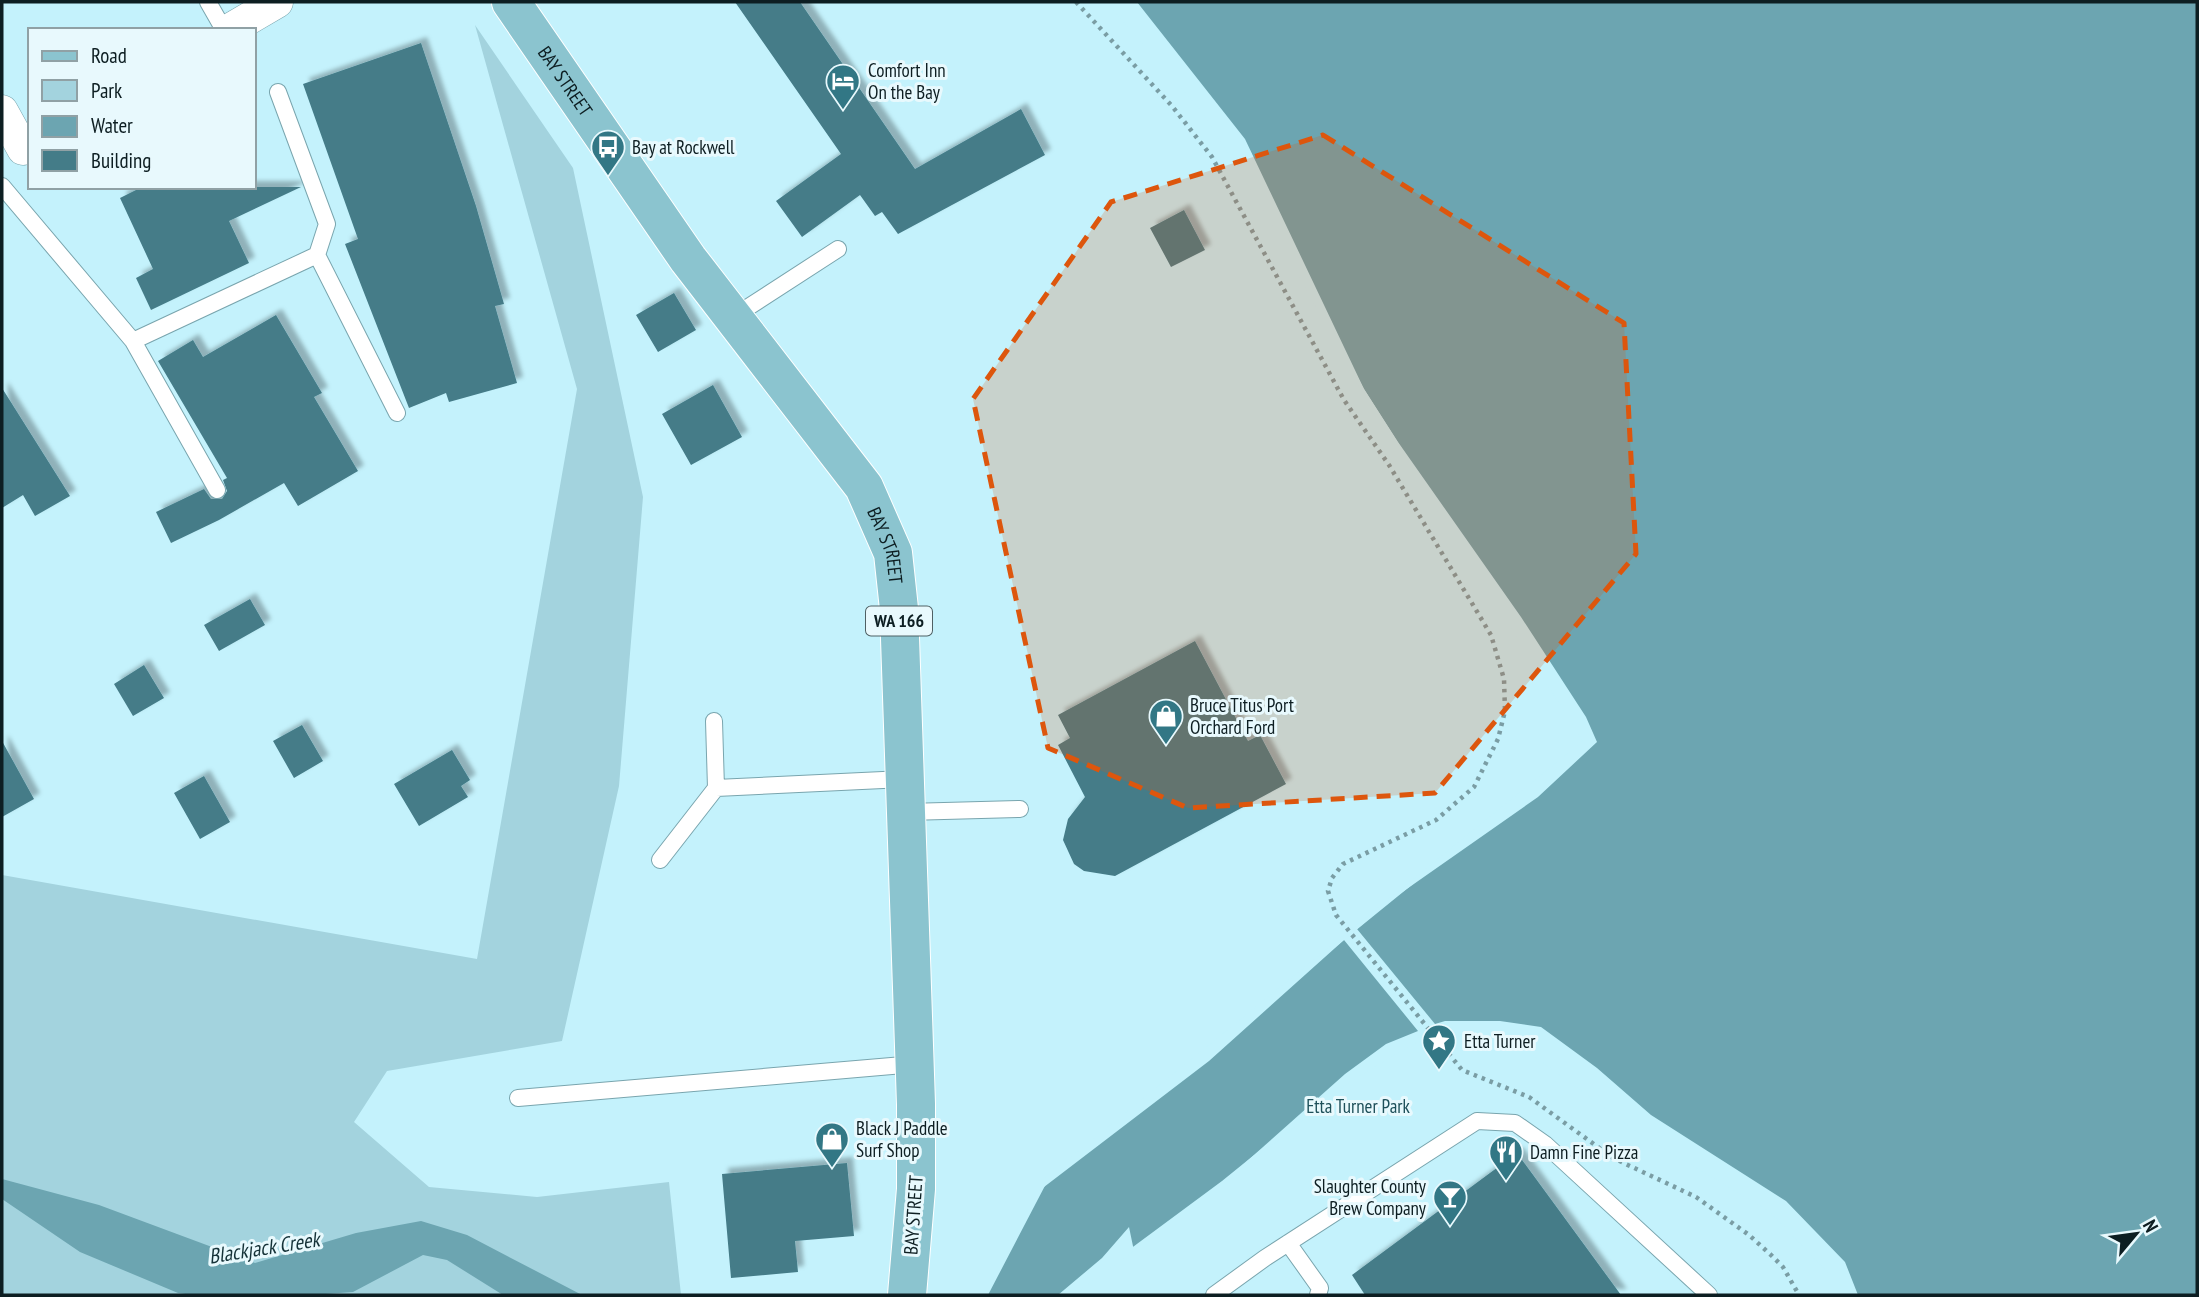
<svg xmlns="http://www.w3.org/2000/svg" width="2199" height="1297" font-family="'PT Sans Narrow',sans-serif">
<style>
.green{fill:#a3d3de}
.water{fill:#6ca5b1}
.pier{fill:#c4f2fc}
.building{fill:#447c88;filter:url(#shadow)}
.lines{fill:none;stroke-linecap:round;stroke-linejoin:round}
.lane-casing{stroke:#79a5ae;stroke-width:18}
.street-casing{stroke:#79a5ae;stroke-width:33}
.primary-casing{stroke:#fff;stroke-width:40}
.path{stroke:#7a9da4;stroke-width:4.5;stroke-dasharray:3.5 5;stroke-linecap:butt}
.lane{stroke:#fff;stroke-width:16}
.street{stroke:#fff;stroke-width:32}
.primary{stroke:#8bc4cf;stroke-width:38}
.marked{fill:#dd560d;fill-opacity:0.2;stroke:#dd560d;stroke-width:5;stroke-dasharray:14 9;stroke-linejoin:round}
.labels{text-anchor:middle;stroke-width:6;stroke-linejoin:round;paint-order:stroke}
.shield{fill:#e8f9fd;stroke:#4f6064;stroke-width:2}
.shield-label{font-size:18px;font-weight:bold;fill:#0d1e22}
.poi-label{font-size:19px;fill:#0d1e22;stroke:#e8f9fd;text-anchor:start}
.street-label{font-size:19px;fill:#0d1e22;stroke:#e8f9fd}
.park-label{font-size:19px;fill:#1e505a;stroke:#e8f9fd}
.water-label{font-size:21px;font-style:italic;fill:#153238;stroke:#e8f9fd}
</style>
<defs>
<filter id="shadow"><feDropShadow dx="6" dy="-6" stdDeviation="2" flood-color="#0004"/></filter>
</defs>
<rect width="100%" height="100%" fill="#c4f2fc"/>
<path class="green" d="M475,25L573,168L643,497L619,786L562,1041L387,1071L354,1122L429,1187L537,1197L669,1182L681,1295H2V875L477,959L577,389Z"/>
<path class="water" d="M1109,2H2197V1295H1839L1833,1273L1771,1208L1532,1050L1439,1027L1349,1078L1222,1181L1068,1295H988L1048,1180L1588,742L1364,389L1271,216L1205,111Z
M2,1179L99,1205L255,1263L356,1233L421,1221L467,1235L582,1295H503L447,1260L423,1255L353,1292L312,1295H193L178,1293L80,1252L2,1199Z"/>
<path class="pier" d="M1106,2H1137L1245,139L1364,389L1398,442L1521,617L1586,717L1597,742L1538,797L1391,900L1357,929L1435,1024L1445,1021H1500L1541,1027L1597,1068L1651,1115L1786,1201L1845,1262L1858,1295H1835L1830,1275L1769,1211L1641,1135L1530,1053L1466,1035L1439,1031L1408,1047L1351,1081L1265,1151L1245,1163L1345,1074L1386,1044L1418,1031L1344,940L1209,1061L1044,1187H1040L1045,1178L1583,741L1361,391L1268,218L1203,113Z
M1129,1227L1134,1251L1073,1295H1058L1102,1258Z"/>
<path class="building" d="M735,2H800L915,169L1021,109L1045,155L898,234L882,212L875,216L860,195L802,237L776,201L841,154Z
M421,43L476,206L504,304L495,306L517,383L449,402L446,393L409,408L345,244L358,239L303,84Z
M142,187H301L229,221L249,263L151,310L136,278L153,269L120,198Z
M1184,210L1205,250L1171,267L1150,228Z
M674,293L696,330L658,352L636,315Z
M276,315L322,393L314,397L358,471L298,506L284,483L219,520L171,543L156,512L204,489L211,499H222L227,491L223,480L227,478L158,361L193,340L203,357Z
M713,385L742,437L691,465L662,414Z
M2,388L70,496L35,516L23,495L2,508Z
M250,599L265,625L219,651L204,625Z
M1195,641L1248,741L1260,735L1286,784L1115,876L1084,871L1074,864L1063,840L1068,819L1085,797L1058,745L1070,738L1058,715Z
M144,665L164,698L133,716L114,684Z
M302,725L323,761L294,778L273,741Z
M2,741L34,799L2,817Z
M452,750L470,780L461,786L468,797L419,826L394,784Z
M204,776L230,822L200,839L174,793Z
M1517,1153L1621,1295H1365L1352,1275Z
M847,1163L854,1236L795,1241L798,1272L731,1278L722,1174Z"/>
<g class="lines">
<g class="lane-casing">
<path id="lane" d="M208,2L224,30
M278,92L327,224L317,255
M2,186L133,341L217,490
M733,317L838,249
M133,341L317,255L397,413
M714,721L716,788
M907,812L1020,809
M660,860L716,788L904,779
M518,1098L915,1064
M1288,1243L1320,1288L1318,1295
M1214,1295L1265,1258L1477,1121L1515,1123L1545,1144L1709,1295"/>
</g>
<g class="street-casing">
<path id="street" d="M229,30L277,2
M2,111L23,149"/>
</g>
<g class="primary-casing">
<g id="primary">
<path id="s1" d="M511,2L688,259L864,487L893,553L899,609L916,1104V1189L907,1295"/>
</g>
</g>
<path class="path" d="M1076,2L1172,106L1212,157L1344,400L1389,465L1491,635L1504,679L1505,711L1498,739L1474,787L1436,820L1343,864L1332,878L1328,891L1336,915L1462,1070L1529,1097L1613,1158L1696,1197L1749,1235L1771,1255L1783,1267L1799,1295"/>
<use href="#lane" class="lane"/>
<use href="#street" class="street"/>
<use href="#primary" class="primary"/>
</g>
<path class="marked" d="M1323,135L1624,323L1636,554L1435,793L1188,808L1048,748L973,399L1111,202Z"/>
<defs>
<g id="hotel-pin" transform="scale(1.75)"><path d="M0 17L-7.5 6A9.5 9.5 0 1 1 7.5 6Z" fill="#327785" stroke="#e8f9fd"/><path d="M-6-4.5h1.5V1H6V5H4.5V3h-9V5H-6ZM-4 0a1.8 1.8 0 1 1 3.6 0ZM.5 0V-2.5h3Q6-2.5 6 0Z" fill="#fff"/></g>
<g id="bus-pin" transform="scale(1.75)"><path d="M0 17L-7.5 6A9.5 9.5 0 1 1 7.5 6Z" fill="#327785" stroke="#e8f9fd"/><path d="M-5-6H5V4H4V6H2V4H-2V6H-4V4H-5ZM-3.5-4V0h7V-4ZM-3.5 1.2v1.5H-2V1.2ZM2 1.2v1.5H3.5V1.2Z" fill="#fff"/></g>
<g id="shop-pin" transform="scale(1.75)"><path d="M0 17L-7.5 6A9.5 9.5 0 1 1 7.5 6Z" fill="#327785" stroke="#e8f9fd"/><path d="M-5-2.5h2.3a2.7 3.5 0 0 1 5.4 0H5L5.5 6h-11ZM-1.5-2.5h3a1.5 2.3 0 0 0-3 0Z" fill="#fff"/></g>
<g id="sight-pin" transform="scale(1.75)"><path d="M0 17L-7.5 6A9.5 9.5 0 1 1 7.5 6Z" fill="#327785" stroke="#e8f9fd"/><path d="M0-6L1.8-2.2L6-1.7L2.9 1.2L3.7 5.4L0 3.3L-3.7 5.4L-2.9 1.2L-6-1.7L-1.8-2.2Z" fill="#fff"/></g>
<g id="restaurant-pin" transform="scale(1.75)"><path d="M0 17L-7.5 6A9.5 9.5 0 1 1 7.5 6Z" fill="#327785" stroke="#e8f9fd"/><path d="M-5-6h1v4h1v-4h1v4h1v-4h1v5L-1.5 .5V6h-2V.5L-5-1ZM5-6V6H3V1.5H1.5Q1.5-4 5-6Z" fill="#fff"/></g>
<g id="bar-pin" transform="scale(1.75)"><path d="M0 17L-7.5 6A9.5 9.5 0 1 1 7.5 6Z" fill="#327785" stroke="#e8f9fd"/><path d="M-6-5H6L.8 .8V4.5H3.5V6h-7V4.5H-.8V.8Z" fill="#fff"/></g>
</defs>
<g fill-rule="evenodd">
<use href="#hotel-pin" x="843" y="81"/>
<use href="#bus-pin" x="608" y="147"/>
<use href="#shop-pin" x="1166" y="716"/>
<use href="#sight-pin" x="1439" y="1041"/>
<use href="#shop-pin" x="832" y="1139"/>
<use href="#restaurant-pin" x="1506" y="1152"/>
<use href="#bar-pin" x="1450" y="1197"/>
</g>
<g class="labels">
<rect class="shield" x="866" y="606.5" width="66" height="29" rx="5"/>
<g class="shield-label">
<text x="899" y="627">WA 166</text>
</g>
<g class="poi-label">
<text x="868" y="77">Comfort Inn<tspan x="868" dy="22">On the Bay</tspan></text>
<text x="632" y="154">Bay at Rockwell</text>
<text x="1190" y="712">Bruce Titus Port<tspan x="1190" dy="22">Orchard Ford</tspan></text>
<text x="1464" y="1048">Etta Turner</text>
<text x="856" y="1135">Black J Paddle<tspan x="856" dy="22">Surf Shop</tspan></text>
<text x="1530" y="1159">Damn Fine Pizza</text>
<text x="1426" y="1193" text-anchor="end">Slaughter County<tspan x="1426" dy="22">Brew Company</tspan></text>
</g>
<g class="street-label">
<text dy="7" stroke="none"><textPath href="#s1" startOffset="96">BAY STREET</textPath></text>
<text dy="7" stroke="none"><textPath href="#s1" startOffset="663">BAY STREET</textPath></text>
<text transform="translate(913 1215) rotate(-86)" y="7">BAY STREET</text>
</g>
<g class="park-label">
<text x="1358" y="1113">Etta Turner Park</text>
</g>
<g class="water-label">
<text transform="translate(264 1248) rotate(-9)" y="7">Blackjack Creek</text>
</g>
</g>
<rect width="2199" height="1297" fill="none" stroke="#0d1e22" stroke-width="7"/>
<rect x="28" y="28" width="228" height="161" fill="#e8f9fd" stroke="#90a1a5" stroke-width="2"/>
<rect x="42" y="51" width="35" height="10" fill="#8bc4cf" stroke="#90a1a5" stroke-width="2"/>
<text x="91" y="63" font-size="21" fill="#0d1e22">Road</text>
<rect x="42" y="80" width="35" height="21" fill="#a3d3de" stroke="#90a1a5" stroke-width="2"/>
<text x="91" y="98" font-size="21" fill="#0d1e22">Park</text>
<rect x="42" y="116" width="35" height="21" fill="#6ca5b1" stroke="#90a1a5" stroke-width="2"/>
<text x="91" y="133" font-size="21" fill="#0d1e22">Water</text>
<rect x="42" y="150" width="35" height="21" fill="#447c88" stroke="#90a1a5" stroke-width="2"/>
<text x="91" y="168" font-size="21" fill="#0d1e22">Building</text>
<g transform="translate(2136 1234) rotate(61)" stroke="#e8f9fd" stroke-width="5" paint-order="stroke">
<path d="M0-5L12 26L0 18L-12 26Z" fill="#0d1e22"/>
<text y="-10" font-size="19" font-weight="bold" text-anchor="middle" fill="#0d1e22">N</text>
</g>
</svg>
